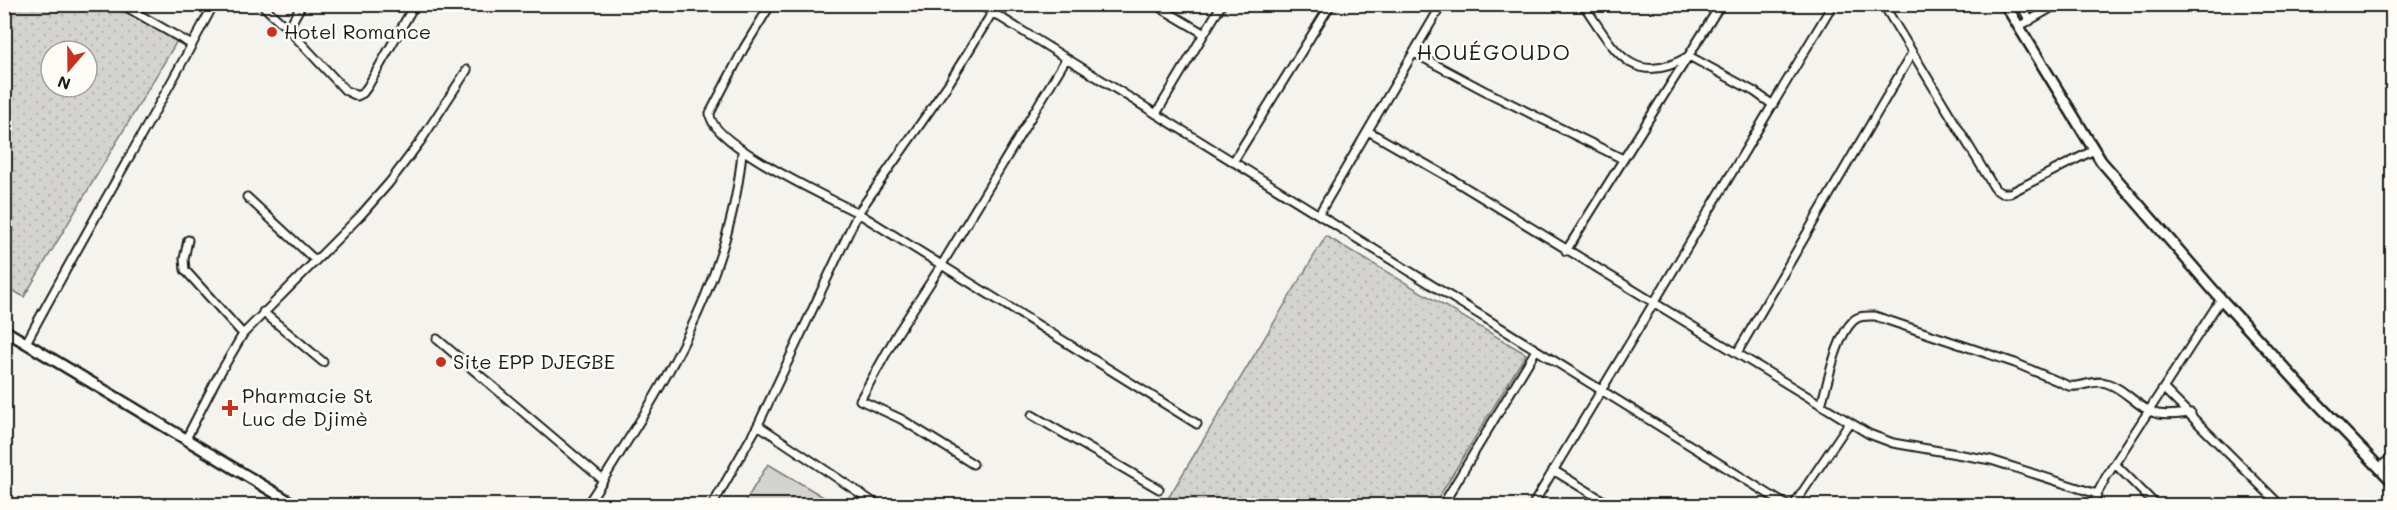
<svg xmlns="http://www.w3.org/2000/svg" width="2397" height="510" font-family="Mali,sans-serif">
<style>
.grass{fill:url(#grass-dots);stroke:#787876;stroke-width:1.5;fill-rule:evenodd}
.garden{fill:#d4d3cf;stroke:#787876;stroke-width:1.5}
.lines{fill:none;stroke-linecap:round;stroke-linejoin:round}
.minor-casing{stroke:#1c1c1c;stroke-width:11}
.tertiary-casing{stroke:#1c1c1c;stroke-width:14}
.minor{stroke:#fdfcf7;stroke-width:7}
.tertiary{stroke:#fdfcf7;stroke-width:9}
.poi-dot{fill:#c8321e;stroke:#fdfcf7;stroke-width:2}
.labels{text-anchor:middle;stroke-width:5;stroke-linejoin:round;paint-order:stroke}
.poi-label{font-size:20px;fill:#1c1c1c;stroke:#fdfcf7;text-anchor:start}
.quarter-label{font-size:22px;letter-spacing:1.5px;fill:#1c1c1c;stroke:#fdfcf7}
</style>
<defs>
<pattern id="grass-dots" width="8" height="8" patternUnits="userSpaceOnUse" patternTransform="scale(1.5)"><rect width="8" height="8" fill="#d4d3cf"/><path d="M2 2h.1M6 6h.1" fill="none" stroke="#b5b5b1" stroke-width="1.8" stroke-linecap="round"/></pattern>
</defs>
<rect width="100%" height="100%" fill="#f4f3ee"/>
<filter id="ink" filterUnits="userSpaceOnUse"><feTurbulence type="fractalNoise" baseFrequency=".0167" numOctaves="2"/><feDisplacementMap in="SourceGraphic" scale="12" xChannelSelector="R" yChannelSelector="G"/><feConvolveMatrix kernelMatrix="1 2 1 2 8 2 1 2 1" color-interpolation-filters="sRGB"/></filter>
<g filter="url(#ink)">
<path class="grass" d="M5,5H115L177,41L24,297L5,286ZM51,51H87V87H51Z
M1326,236L1526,354L1434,505H1164Z"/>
<path class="garden" d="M768,464L832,502L830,505H743Z"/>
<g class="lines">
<g class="minor-casing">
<path id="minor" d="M121,4L192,45
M261,4L288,29L345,90L357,96L363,93L368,86L415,4
M979,4L1788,506
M1154,4L1203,33
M1583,4C1613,47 1631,91 1689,56L1755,92L1773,105
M1883,4L1995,189L2001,193H2010L2094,150
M2020,4L2030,21
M992,13L949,83L858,213L1197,424
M2018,27L2058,4
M288,29L302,4
M1414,53L1487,92L1623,159
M1156,114L1222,4
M1368,131L1450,178L1869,434L1893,443L1991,460L2097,494
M1233,162L1331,4
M247,197L315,260
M1319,214L1442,4
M188,240L184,259L185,270L243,334
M1566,251L1721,4
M263,312L323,362
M437,339L603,480
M26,343C87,229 153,118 214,4
M1737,353L1911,55
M2164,389L2281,506
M1821,405C1828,383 1836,337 1853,321C1859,315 1867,316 1875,316L2015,363L2069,386C2082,388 2093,379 2106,383C2125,388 2138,409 2158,414C2169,416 2181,414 2191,413
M1032,415L1159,489
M758,425L879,506
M186,439L216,380L243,334L360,216L389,183L420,142L467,70
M973,464L901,419L860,400L897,334L941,266L1066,59
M2115,464L2157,506
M2380,467L2392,457
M1553,470L1612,506
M592,497L605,506
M586,506C603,482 617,457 633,432C687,346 733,254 742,152
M712,506L758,425L858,213C831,199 708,143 710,113L744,48L771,4
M1442,506L1536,350
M1532,506L1833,4
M1793,506L1849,423
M2093,506L2097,494L2106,477L2221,299"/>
</g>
<g class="tertiary-casing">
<path id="tertiary" d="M2005,4L2101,161L2221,299L2299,384L2392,481
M4,330L297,506"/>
</g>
<use href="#minor" class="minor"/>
<use href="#tertiary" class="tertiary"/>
</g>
</g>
<g class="poi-dot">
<circle cx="272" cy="32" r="6"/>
<circle cx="441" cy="362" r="6"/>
<path d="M227 399h6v6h6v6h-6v6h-6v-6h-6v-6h6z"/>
</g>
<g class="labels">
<g class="poi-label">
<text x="284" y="39">Hotel Romance</text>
<text x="453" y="369">Site EPP DJEGBE</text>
<text x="242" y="403">Pharmacie St<tspan x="242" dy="23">Luc de Djimè</tspan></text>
</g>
<g class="quarter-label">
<text x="1494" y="60">HOUÉGOUDO</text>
</g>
</g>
<rect width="2397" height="510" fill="none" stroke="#fdfcf7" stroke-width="24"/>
<rect x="12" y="12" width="2373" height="486" fill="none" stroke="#1c1c1c" stroke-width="2" filter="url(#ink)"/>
<g transform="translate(69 69) rotate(200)"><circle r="28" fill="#fdfcf7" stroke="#a3a29f" stroke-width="1.5"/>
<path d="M0-4.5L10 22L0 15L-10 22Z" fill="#c8321e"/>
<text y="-9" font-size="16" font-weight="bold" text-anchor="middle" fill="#1c1c1c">N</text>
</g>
</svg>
